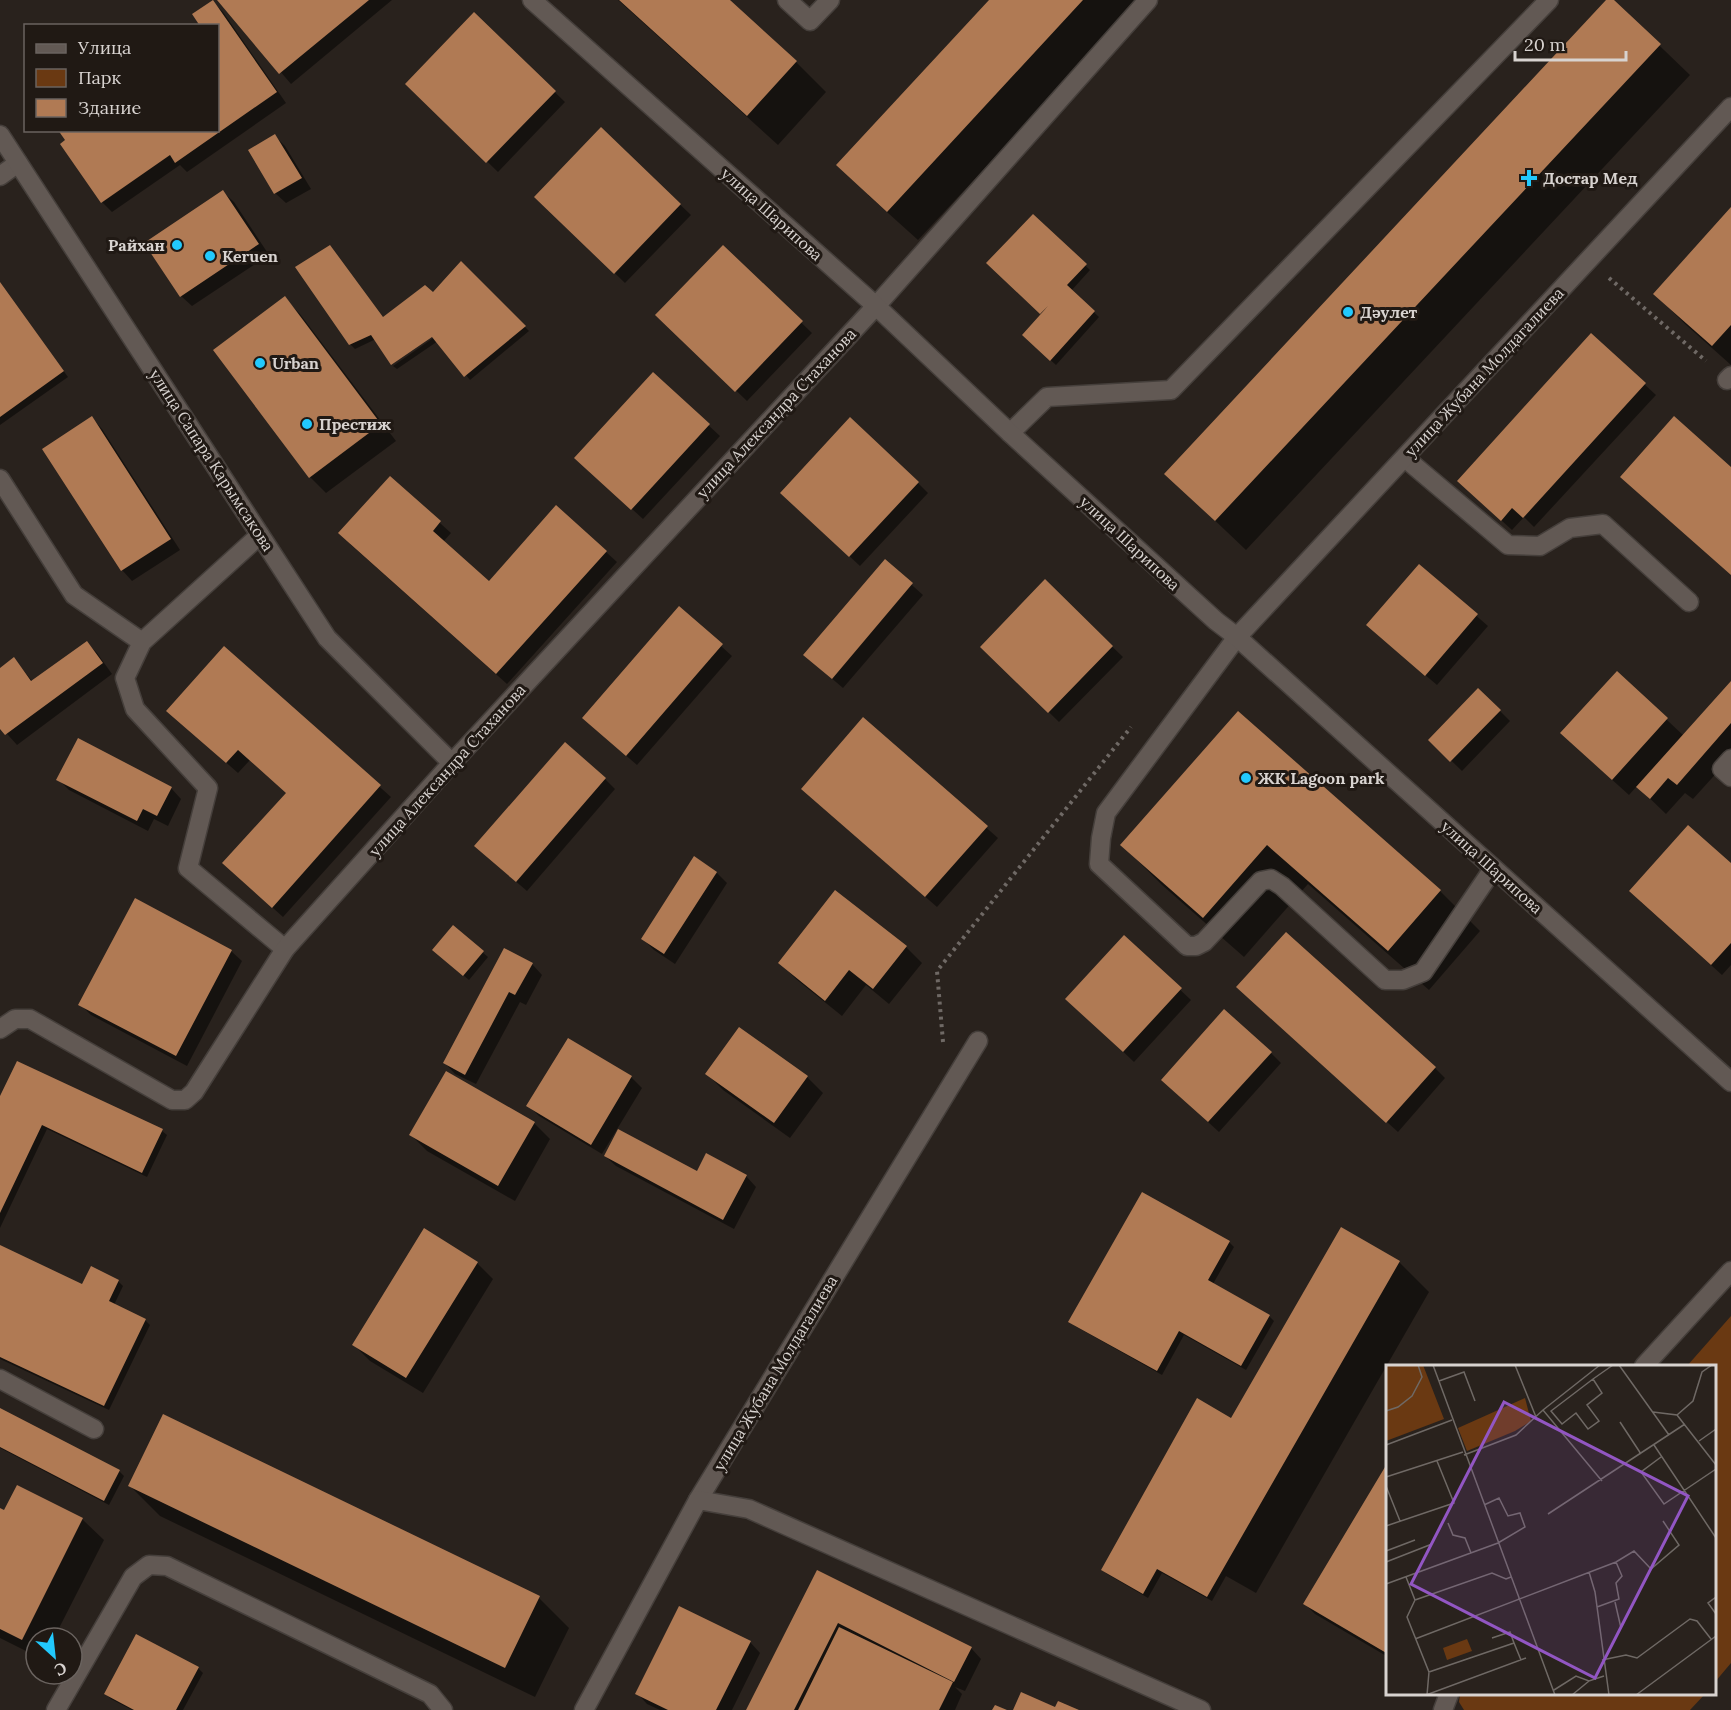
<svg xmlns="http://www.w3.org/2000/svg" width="1731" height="1710" font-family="Lora,serif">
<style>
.green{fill:#6a3912}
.shadow{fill:#0007}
.building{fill:#b07a54}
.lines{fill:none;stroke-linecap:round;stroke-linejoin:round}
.lane-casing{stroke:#453f3b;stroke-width:21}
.street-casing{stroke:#453f3b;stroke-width:21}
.path{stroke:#6f6965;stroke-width:4;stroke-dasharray:3 4.5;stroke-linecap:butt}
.lane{stroke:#625954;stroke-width:18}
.street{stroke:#625954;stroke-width:18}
.poi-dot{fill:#22c9fd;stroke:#201914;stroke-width:2}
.labels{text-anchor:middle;stroke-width:6;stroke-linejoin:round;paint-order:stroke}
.poi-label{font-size:16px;font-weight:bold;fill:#d8d3d0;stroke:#201914;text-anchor:start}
.street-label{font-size:16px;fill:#d8d3d0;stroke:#201914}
.inset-road{fill:none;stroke:#6f6965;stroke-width:1.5}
.view{fill:#9256c3;fill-opacity:0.15;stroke:#9256c3;stroke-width:3}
.inset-edge{fill:none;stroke:#d8d3d0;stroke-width:3}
</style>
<rect width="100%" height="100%" fill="#29221d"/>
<path class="green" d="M1731,1316V1663L1715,1682L1714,1366H1687Z
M1460,1694H1705L1690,1710H1464L1459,1702Z"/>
<path class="shadow" d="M219,0H392L291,84Z
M618,0H728L796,62L826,92L778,145Z
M991,0H1141L918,240L868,195Z
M1608,0H1612L1690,75L1246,550L1166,474Z
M213,2L223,12L286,103L187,172L180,165L112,212L102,202L62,144L218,130V26Z
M474,14L565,102L498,172L407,84Z
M601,129L691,215L625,283L536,197Z
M275,136L285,146L311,189L286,203L275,193Z
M223,192L234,202L269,255L192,306L181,296Z
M1731,209V365L1685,324L1655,294Z
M1033,216L1090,270L1071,291L1099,317L1056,365L1028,340L1043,314L988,263Z
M723,247L812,333L747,401L657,315Z
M461,263L529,331L470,380L438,341L397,369L393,366L439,334L376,339L355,349L350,344L383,319L433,295Z
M0,284L68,377L0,425Z
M284,298L300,314L396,441L326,493L310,477L215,350Z
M1591,335L1656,395L1534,527L1524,517L1512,530L1469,491Z
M653,374L720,436L643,519L587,468Z
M92,418L102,429L180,550L132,581L122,570L44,449Z
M390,478L451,533L443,542L489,583L606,552L617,562L507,684L350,544Z
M918,483L928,493L860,566L792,503Z
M885,561L923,595L843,688L816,665Z
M1419,566L1488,626L1437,685L1379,636Z
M1045,582L1123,657L1059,722L982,647Z
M679,608L732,656L637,765L594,728Z
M87,643L97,653L112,674L17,745L0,726V670L14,659L33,682Z
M224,648L391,797L283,917L235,874L287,793L250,760L238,773L179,721Z
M1617,673L1684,736L1731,683V757L1693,799L1685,793L1666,814L1637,786L1629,795L1578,749Z
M1479,690L1510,721L1462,771L1430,740Z
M1238,714L1440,891L1480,931L1429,990L1308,884L1244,957L1162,885L1122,845Z
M863,719L998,838L937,907L813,799Z
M58,779L171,788L181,799L168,826L154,819L148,831L69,790Z
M605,779L615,789L527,891L487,857Z
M1731,865V965L1722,975L1641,902Z
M717,873L727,883L675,964L654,950L643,939Z
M453,927L488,957L469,980L439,955Z
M1124,937L1191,1000L1134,1062L1078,1009Z
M906,947L922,963L889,1004L866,985L842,1016L796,979L780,963Z
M231,951L242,961L187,1066L91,1015L80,1004Z
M532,964L542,975L526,1005L520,1002L476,1084L455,1074L445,1063Z
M1249,997L1435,1068L1445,1078L1398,1132Z
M1271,1053L1281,1063L1219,1132L1173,1090Z
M707,1074L807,1077L823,1093L790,1138L723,1090Z
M631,1077L642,1088L602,1154L539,1116L528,1105Z
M0,1100L162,1131L167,1135L147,1177L47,1129L0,1228Z
M534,1123L550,1139L515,1201L427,1151L411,1135Z
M605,1156L697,1173L746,1176L756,1187L734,1229L616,1166Z
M424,1230L477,1263L493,1279L423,1393L370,1361L354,1345Z
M1229,1242L1234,1247L1213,1284L1269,1316L1274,1321L1246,1370L1184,1335L1162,1375L1075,1326L1070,1321Z
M0,1247L83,1286L118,1281L123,1286L114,1305L145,1320L150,1325L109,1410L0,1359Z
M1399,1262L1429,1292L1256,1593L1226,1576L1212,1601L1162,1573L1148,1598L1107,1574L1102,1570L1232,1420Z
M0,1409L119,1471L124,1476L109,1505L0,1448Z
M163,1416L539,1598L569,1628L535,1697L160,1516L130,1486Z
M1388,1465V1657L1315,1614L1305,1604Z
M0,1510L82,1519L104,1540L54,1638H36V1656L0,1638Z
M817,1572L971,1648L981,1659L965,1691L955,1687L962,1694L955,1710H747Z
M750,1642L760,1653L732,1710H660L647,1704L637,1693Z
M198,1668L203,1673L183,1710H132L111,1699L106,1694Z"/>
<path class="building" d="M213,0L277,92L175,163L170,155L101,203L60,144L65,140L58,130H218V26H200L192,14Z
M217,0H369L279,74Z
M619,0H730L797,61L747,116Z
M989,0H1083L887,212L836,165Z
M1606,0H1614L1661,44L1215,521L1164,474Z
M474,12L556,91L486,163L405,84Z
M601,127L681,204L614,274L534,197Z
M275,134L302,178L274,194L248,150Z
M223,190L259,244L180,297L144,243Z
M1731,207V325L1712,346L1653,294Z
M1033,214L1087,264L1067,285L1095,311L1050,361L1022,335L1048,306L1040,314L986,263Z
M330,245L383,317L425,285L433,292L461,261L526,326L464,377L432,337L391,365L371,335L349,345L295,267Z
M723,245L803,321L735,392L655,315Z
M0,282L64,371L0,417Z
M285,296L381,424L309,478L213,350Z
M1591,333L1646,383L1523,518L1512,508L1501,521L1457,481Z
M653,372L710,424L631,510L574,458Z
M92,416L171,539L121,571L42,449Z
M1674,416L1731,467V575L1620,477Z
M850,417L919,482L849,557L780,493Z
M390,476L441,521L433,531L489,581L556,505L607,551L496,674L338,533Z
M885,559L913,583L832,679L803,655Z
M1419,564L1478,614L1425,676L1366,625Z
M1045,579L1113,646L1048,713L980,647Z
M679,606L723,644L626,756L582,718Z
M87,641L103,663L5,735L0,729V668L14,657L31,681Z
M224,646L381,785L272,908L222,863L286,793L238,750L226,763L166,711Z
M1617,671L1668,718L1612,780L1560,733Z
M1731,681V723L1677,785L1668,778L1650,799L1636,787Z
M1478,688L1501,710L1450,762L1428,740Z
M1238,711L1441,890L1388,951L1267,845L1203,918L1120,845Z
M863,717L988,826L925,897L801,789Z
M78,738L172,787L157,816L143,809L137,821L56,780Z
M565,742L606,778L516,882L474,846Z
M1688,825L1731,863V943L1711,965L1629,891Z
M694,856L717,872L664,954L641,939Z
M835,890L907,946L873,989L849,970L825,1001L778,963Z
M135,898L232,950L176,1056L78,1005Z
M453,925L484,951L463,976L432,950Z
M1286,932L1436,1067L1386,1123L1236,987Z
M1124,935L1182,988L1123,1052L1065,999Z
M504,948L533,963L515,995L509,992L465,1075L443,1063Z
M1224,1009L1272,1052L1208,1122L1161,1080Z
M739,1027L808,1076L774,1123L705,1074Z
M568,1038L632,1076L591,1145L526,1106Z
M17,1061L163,1129L142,1173L42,1125L0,1213V1096Z
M446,1071L535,1122L498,1186L409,1135Z
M618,1129L697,1171L706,1153L747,1175L723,1220L604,1156Z
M1142,1192L1230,1241L1208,1280L1270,1315L1241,1366L1179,1331L1157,1371L1068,1322Z
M1341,1227L1400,1261L1207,1597L1157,1569L1143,1594L1101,1570L1197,1398L1231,1418Z
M424,1228L478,1262L406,1378L352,1345Z
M0,1245L82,1284L91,1266L119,1280L109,1301L146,1319L104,1406L0,1357Z
M0,1408L120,1470L104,1501L0,1447Z
M163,1414L540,1596L505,1668L128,1486Z
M1388,1462V1654L1303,1604Z
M17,1485L83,1518L22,1640L0,1629V1508L4,1510Z
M817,1570L972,1647L954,1682L838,1623L794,1710H746Z
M679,1606L751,1641L716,1710H668L635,1694Z
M839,1627L953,1682L939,1710H798Z
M136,1634L199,1667L176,1710H134L104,1694Z
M1021,1692L1055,1707L1058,1701L1079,1710H1013Z
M995,1705L1007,1710H992Z"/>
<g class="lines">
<g class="lane-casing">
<path id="lane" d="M787,0L810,21L830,0
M0,176L18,163
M876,306L1148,0
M1727,380L1731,376
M1010,433L1047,397L1171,390L1549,0
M1405,458L1508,545L1540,546L1570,528L1603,524L1689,602
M0,479L74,595L142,642
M260,535L142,642L125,678L135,709L208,788L188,868L285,949
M1237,637L1106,813L1101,838L1099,864L1187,946H1196L1204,942L1261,881L1271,879L1282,886L1385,980H1403L1423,972L1493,869
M1731,759L1722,769L1731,777
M698,1500L978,1041
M56,1710L133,1577L149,1565L167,1566L430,1694L443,1710"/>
</g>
<g class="street-casing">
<path id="street" d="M532,0L876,306L1010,433L1216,621L1237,637L1731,1082
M0,135L327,638L452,763
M1237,637L1731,107
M0,1029L15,1019H30L172,1100H185L194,1092L285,949L452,763L876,306
M1644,1366L1731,1271
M0,1379L94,1429
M584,1710L698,1500L749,1509L1201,1710
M1443,1710L1449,1694"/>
</g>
<path class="path" d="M1609,278L1706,361
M943,1042L937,971L1131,727"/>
<use href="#lane" class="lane"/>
<use href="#street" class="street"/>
</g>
<g class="poi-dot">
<path d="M1526 169h6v6h6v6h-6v6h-6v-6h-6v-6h6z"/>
<circle cx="177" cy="245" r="6"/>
<circle cx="210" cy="256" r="6"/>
<circle cx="1348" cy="312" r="6"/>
<circle cx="260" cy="363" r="6"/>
<circle cx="307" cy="424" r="6"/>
<circle cx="1246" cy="778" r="6"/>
</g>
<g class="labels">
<g class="poi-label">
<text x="1543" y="184">Достар Мед</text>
<text x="165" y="251" text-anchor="end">Райхан</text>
<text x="222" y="262">Keruen</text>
<text x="1360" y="318">Дәулет</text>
<text x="272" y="369">Urban</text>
<text x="319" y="430">Престиж</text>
<text x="1258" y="784">ЖК Lagoon park</text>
</g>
<g class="street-label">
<text transform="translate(772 214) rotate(42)" y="6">улица Шарипова</text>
<text transform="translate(1484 372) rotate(-47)" y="6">улица Жубана Молдагалиева</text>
<text transform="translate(776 413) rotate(-47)" y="6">улица Александра Стаханова</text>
<text transform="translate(212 460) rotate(57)" y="6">улица Сапара Карымсакова</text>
<text transform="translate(1130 543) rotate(43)" y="6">улица Шарипова</text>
<text transform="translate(447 770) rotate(-48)" y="6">улица Александра Стаханова</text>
<text transform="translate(1492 867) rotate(42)" y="6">улица Шарипова</text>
<text transform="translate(775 1373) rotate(-59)" y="6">улица Жубана Молдагалиева</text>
</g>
</g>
<g transform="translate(1386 1365)">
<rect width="330" height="330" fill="#29221d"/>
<path d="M0,0H37L58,54L0,76ZM139,33L145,56L129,66L81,86L72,63ZM81,274L86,286L61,295L57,283Z" fill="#6a3912"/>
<path class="inset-road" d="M47,0L169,330M129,0L150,52M233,0L283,70M207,14L216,28L201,40L213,56L202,64L190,48L176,59L165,46L207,14L227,0M53,16L78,7L89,36M157,45L214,0M0,46L12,42L26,31L36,12L32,0M267,47L291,50L330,100M291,50L307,36L316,7L326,0M234,57L255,89M313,76L330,64M0,80L66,55M268,80L330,173M78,90L130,70L157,45L216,116M275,92L255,107L278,139L330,104M0,112L77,87M0,121L14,156M162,149L299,59M62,158L67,170L79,173L85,188M0,161L68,138L51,96M0,186L29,175M0,197L46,179M203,207L209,227L223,330M20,212L29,235L106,208L120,214L125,212M0,219L112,178L139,162L134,148L122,151L113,133L98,140M330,232L322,238L330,249M29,235L21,252L43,307L128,278L135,295M229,237L235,263M211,242L233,234L230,218L236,211L230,197M106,273L124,267L128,278M29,274L230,197L248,186L265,204L293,180L277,156M216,295L240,290L251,293L304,254L311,256L325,274M168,325L190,311L203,316L218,311M40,330L140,293M41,330L43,307M186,330L203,316M250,330L330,271"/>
<path class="view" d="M118,37L302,131L209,313L25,219Z"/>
<rect width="330" height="330" class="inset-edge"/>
</g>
<rect x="24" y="24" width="195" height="108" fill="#201914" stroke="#6a635f" stroke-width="1.5"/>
<rect x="36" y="44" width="30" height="9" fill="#625954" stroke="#6a635f" stroke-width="1.5"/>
<text x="78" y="54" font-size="18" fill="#d8d3d0">Улица</text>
<rect x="36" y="69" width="30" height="18" fill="#6a3912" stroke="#6a635f" stroke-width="1.5"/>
<text x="78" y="84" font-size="18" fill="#d8d3d0">Парк</text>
<rect x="36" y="99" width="30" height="18" fill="#b07a54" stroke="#6a635f" stroke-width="1.5"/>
<text x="78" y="114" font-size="18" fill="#d8d3d0">Здание</text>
<g transform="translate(54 1656) rotate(153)"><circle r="28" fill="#201914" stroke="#6a635f" stroke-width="1.5"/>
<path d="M0-4.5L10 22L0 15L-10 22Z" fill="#22c9fd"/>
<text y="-9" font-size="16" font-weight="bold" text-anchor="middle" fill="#d8d3d0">С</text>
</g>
<path d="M1515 51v9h111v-9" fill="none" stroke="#d8d3d0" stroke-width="3"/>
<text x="1524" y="51" font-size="18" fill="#d8d3d0" stroke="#201914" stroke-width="4.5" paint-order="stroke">20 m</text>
</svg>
